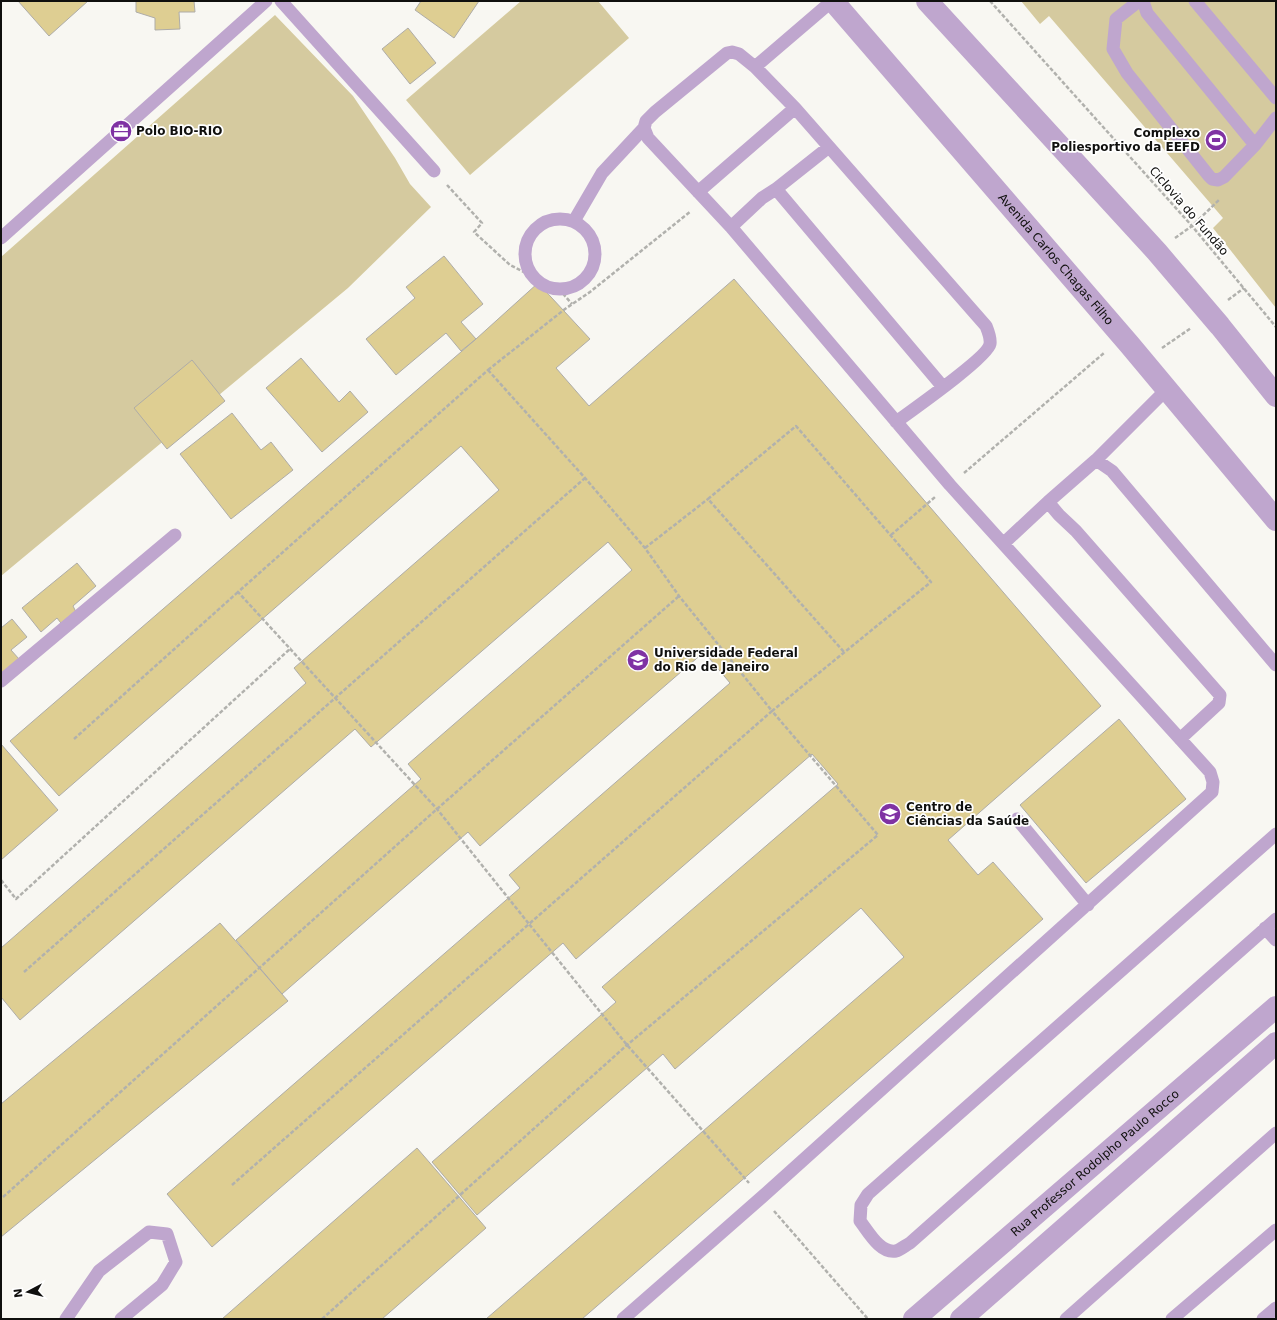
<svg xmlns="http://www.w3.org/2000/svg" width="1277" height="1320" font-family="'DejaVu Sans',sans-serif">
<style>
.green{fill:#d5ca9f}
.building{fill:#dece92;stroke:#aeaca8}
.lines{fill:none;stroke-linecap:round;stroke-linejoin:round}
.path{stroke:#b1b1ad;stroke-width:2.5;stroke-dasharray:4 2;stroke-linecap:butt}
.service{stroke:#bfa6ce;stroke-width:13}
.tertiary{stroke:#bfa6ce;stroke-width:22}
.labels{text-anchor:middle;stroke-width:3.5;stroke-linejoin:round;paint-order:stroke}
.poi-label{font-size:12px;font-weight:bold;fill:#10100e;stroke:#fff;text-anchor:start}
.street-label{font-size:12px;fill:#10100e;stroke:#fff}
</style>
<rect width="100%" height="100%" fill="#f8f7f2"/>
<path class="green" d="M521,1H598L629,38L470,175L406,100Z
M1021,1H1276V308L1213,228L1223,218L1049,16L1040,24Z
M275,15L353,96L395,158L410,184L431,207L348,288L1,576V257Z"/>
<path class="building" d="M18,1H88L49,36Z
M136,1H194L195,12H179L180,29L155,30V18L136,12Z
M421,1H479L454,38L415,10Z
M408,28L436,63L410,84L382,49Z
M444,256L483,304L461,322L476,339L461,351L446,333L396,375L366,339L415,298L406,287Z
M734,279L1101,706L948,840L978,875L993,862L1043,919L582,1319H486L904,957L861,908L675,1069L663,1054L477,1215L432,1162L616,1002L602,987L838,784L812,754L576,959L563,943L212,1247L167,1194L520,888L509,875L730,683L704,652L480,846L468,832L282,994L236,940L421,779L408,764L632,570L608,542L371,747L355,729L20,1020L1,997V948L306,683L294,668L499,490L461,446L59,796L10,741L476,339L538,283L590,339L556,368L589,406Z
M301,358L339,402L350,391L368,412L322,452L266,388Z
M192,360L225,401L167,449L134,408Z
M232,413L261,450L271,442L293,470L231,519L180,454Z
M77,563L96,586L73,606L78,616L64,627L57,618L41,632L22,608Z
M12,619L27,637L11,650L19,659L1,674V628Z
M1119,719L1186,799L1086,883L1020,805Z
M1,744L58,810L1,860Z
M220,923L288,1001L1,1237V1104Z
M417,1148L486,1228L382,1319H222Z"/>
<g class="lines">
<path class="path" d="M990,1L1192,226L1276,327
M447,185L482,223L474,232L510,265L534,277
M1175,238L1192,226L1220,199
M559,289L572,304
M1228,300L1244,288
M1162,348L1191,328
M488,370L585,478L645,548L679,596L772,711L529,924L437,809L238,592Z
M488,370L565,309L590,292L691,211
M964,473L1104,353
M891,535L935,497
M645,548L708,499
M74,739L238,592
M1,880L16,899L291,648
M24,972L585,478
M232,1185L529,924L627,1045L749,1183
M3,1197L437,809L679,596
M774,1211L868,1319
M322,1319L627,1045L878,835L772,711L931,582L796,426L708,499L844,652"/>
<path class="service" d="M281,1L434,171
M1139,1L1116,19L1113,49L1127,73L1209,176L1212,179L1218,180L1224,177L1255,145L1276,118
M1144,1V4L1147,13L1255,145
M1195,1L1276,98
M755,67L832,1
M776,189L829,147
M698,192L795,108
M525 254a35 35 0 1 1 70 0a35 35 0 1 1-70 0Z
M574,221L602,173L644,128
M731,227L762,198L776,189L943,387
M1,238L266,1
M1096,460L1167,389
M1004,543L1048,502
M1,681L175,535
M1180,739L1219,703L1220,695L1076,531L1059,515L1048,502L1096,460L1112,471L1276,665
M1017,819L1088,905
M1276,834L868,1194L861,1205L860,1221C868,1231 880,1254 896,1251C900,1250 906,1245 910,1243L1276,919
M1265,928L1276,940
M66,1319L99,1271L149,1232L167,1234L176,1262L162,1285L121,1319
M623,1319L762,1197L1212,792L1213,782L1210,772L950,485L731,227L648,138L644,128L646,121L655,112L727,53L732,52L739,54L755,67L795,108L986,326C988,331 991,338 990,344C988,357 911,411 896,422
M1066,1319L1276,1133
M1172,1319L1276,1230
M1263,1319L1276,1308"/>
<g class="tertiary">
<path id="s1" d="M833,1L1129,344L1276,520"/>
<path d="M927,1L1157,252L1220,326L1276,396"/>
<path id="s2" d="M914,1319L1276,1007"/>
<path d="M961,1319L1276,1043"/>
</g>
</g>
<defs>
<g id="office-disc" transform="scale(1.15)"><circle r="9.5" fill="#7f32a3" stroke="#fff"/><path d="M-6-3h4V-5.5h4V-3h4V5H-6ZM-1-4.5V-3h2v-1.5ZM-6 0V1H6V0Z" fill="#fff"/></g>
<g id="stadium-disc" transform="scale(1.15)"><circle r="9.5" fill="#7f32a3" stroke="#fff"/><path d="M0-5a6.5 5 0 1 0 0 10a6.5 5 0 1 0 0-10ZM-3.5-1.8h7v3.6h-7Z" fill="#fff"/></g>
<g id="university-disc" transform="scale(1.15)"><circle r="9.5" fill="#7f32a3" stroke="#fff"/><path d="M0-5L7-2L0 1L-7-2ZM-4 1L0 2.5L4 1V4Q0 6-4 4Z" fill="#fff"/></g>
</defs>
<g fill-rule="evenodd">
<use href="#office-disc" x="121" y="131"/>
<use href="#stadium-disc" x="1216" y="140"/>
<use href="#university-disc" x="638" y="660"/>
<use href="#university-disc" x="890" y="814"/>
</g>
<g class="labels">
<g class="poi-label">
<text x="136" y="135">Polo BIO-RIO</text>
<text x="1200" y="137" text-anchor="end">Complexo<tspan x="1200" dy="14">Poliesportivo da EEFD</tspan></text>
<text x="654" y="657">Universidade Federal<tspan x="654" dy="14">do Rio de Janeiro</tspan></text>
<text x="906" y="811">Centro de<tspan x="906" dy="14">Ciências da Saúde</tspan></text>
</g>
<g class="street-label">
<text transform="translate(1189 211) rotate(49)" y="4">Ciclovia do Fundão</text>
<text dy="4" stroke="none"><textPath href="#s1" startOffset="341">Avenida Carlos Chagas Filho</textPath></text>
<text dy="4" stroke="none"><textPath href="#s2" startOffset="239">Rua Professor Rodolpho Paulo Rocco</textPath></text>
</g>
</g>
<rect width="1277" height="1320" fill="none" stroke="#10100e" stroke-width="4"/>
<g transform="translate(28 1292) rotate(263)" stroke="#ffffff" stroke-width="3" paint-order="stroke">
<path d="M0-3L7 15L0 10L-7 15Z" fill="#10100e"/>
<text y="-6" font-size="11" font-weight="bold" text-anchor="middle" fill="#10100e">N</text>
</g>
</svg>
